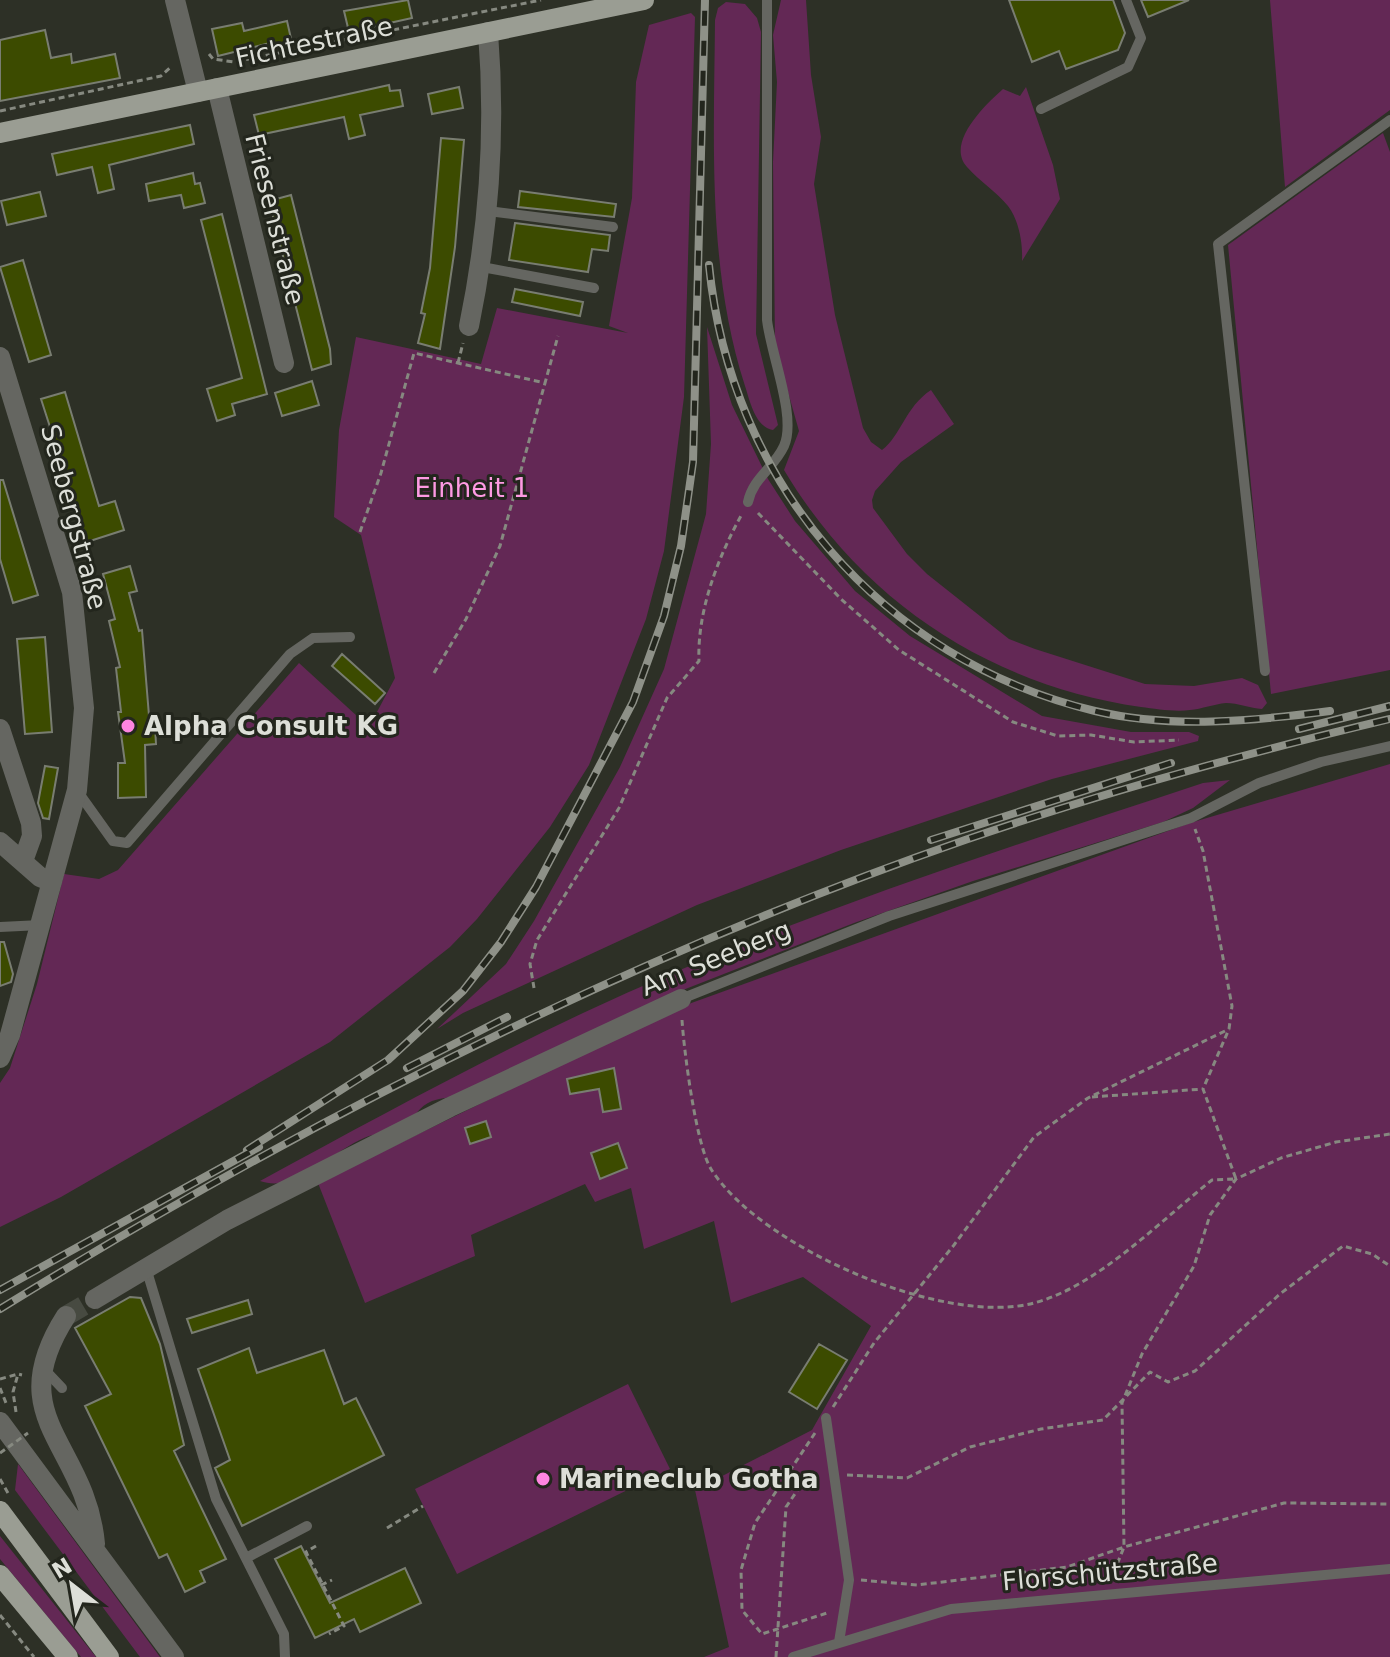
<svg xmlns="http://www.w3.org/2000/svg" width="1390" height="1657" font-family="'DejaVu Sans',sans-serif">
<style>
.green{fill:#632855}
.building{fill:#3c4b00;stroke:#797d71;stroke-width:2}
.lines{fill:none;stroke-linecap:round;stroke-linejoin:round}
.street-tunnel{stroke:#474a41;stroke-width:20;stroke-dasharray:20 10;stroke-linecap:butt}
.path{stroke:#868980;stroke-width:3;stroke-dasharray:6 4;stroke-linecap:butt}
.lane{stroke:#656661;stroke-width:10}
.street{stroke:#656661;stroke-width:20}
.primary{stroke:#9a9d93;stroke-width:20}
.rail-casing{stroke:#8e9188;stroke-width:8}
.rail{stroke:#23261d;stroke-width:5;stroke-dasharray:15;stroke-linecap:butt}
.path-bridge{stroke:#868980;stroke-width:3;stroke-dasharray:6 4;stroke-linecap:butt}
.poi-dot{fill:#fe85e0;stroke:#23261d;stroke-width:3}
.labels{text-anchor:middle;stroke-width:6;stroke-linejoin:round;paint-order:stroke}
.street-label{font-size:26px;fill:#dddfd8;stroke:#23261d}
.park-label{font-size:26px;fill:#fe9ae3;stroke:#23261d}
.poi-label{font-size:26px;font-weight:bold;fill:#dddfd8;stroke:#23261d;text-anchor:start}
</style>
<rect width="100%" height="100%" fill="#2d3026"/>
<path class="green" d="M781,0H806L811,75L821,137L814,184L835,315L863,428L871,442L882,450C901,436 905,407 931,390L954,424L901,462L875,491L872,500L873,508L907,554L927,574L1009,639L1035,649L1145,684L1194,686L1242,678L1258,685L1267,703L1262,709C1250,708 1238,703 1226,703C1214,704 1202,709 1190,710C1175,712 1156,709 1141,707C990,685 863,602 784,470L799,431L775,346L773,162L777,82L773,35Z
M1270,0H1390V110L1285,187Z
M726,2L745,4L757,18L761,32L756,334L778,425L773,430C755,427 750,401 745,386C707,268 714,143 715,20L718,8Z
M691,13L695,17L684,397L664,551L646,619L589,765L550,827L477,919L450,947L330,1042L61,1197L0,1227V1083L10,1068L37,984L64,874L99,879L118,870L299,663L369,727L395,678L361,535L334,517L339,430L356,337L481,364L497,308L628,333L609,326L632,198L636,82L649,25Z
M1026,87L1053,165L1060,199L1022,261C1023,244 1019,220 1008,206C997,192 979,181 967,167C945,143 986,104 1003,89L1020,96Z
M1383,133L1390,152V670L1271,694L1228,245Z
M707,327L732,405L768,479L795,521L855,591L910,636L1042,716L1131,732H1189L1199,736L1198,741L1052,779L841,850L697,905L463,1013L437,1029L506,964L534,921L620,767L664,669L706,514L711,444Z
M1390,764V1657H704L729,1647L695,1490L812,1430L871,1326L803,1277L731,1303L714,1221L644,1249L631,1188L595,1202L585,1184L471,1235L475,1256L365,1303L318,1183L672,1010L1190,823Z
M1230,780L1193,808L1163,822L973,881L854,923L665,997L462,1096C453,1097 441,1098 432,1101C419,1106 415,1117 405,1125C392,1134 377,1132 364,1138C332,1151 297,1194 260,1181C367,1123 473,1065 583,1013C782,920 994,852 1203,783Z
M628,1384L670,1469L457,1574L415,1489Z
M18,1464L160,1657H140L15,1490Z
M0,1536L96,1657H81L0,1559Z"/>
<path class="building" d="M408,0L412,18L349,32L344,11Z
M1009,0H1113L1125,33L1118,50L1066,69L1059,51L1032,62Z
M1141,0H1189L1148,17Z
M287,21L292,43L267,49L266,44L218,56L212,29L242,23L244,31Z
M45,30L51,58L71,54L72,63L115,54L120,78L0,101V40Z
M389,85L390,91L400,90L403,106L360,115L365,135L349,139L344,117L259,135L254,115Z
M459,87L463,108L432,114L428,94Z
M190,125L194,144L109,165L114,189L98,193L92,167L57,175L52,154Z
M441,138L464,140L455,247L440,349L418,343L425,314L421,313L430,268Z
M193,173L195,184L200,183L205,203L184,208L181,195L149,201L146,184Z
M520,191L616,204L614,217L518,207Z
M40,192L46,216L7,225L1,201Z
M291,195L330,349L331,364L312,370L269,201Z
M222,214L267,394L232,404L235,415L217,421L207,389L242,378L201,220Z
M515,223L610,235L608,251L592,249L588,272L509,260Z
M23,260L51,355L29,362L0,267Z
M515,289L583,302L580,316L512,302Z
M312,381L319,405L282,416L275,393Z
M65,392L99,506L115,501L124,530L87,542L41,399Z
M0,480H3L38,595L13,603L0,559Z
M130,566L137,591L129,593L139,631L142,630L150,728L155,727L156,744L145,745L146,797L118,798V763H125L118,712H121L116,668L120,667L109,621L115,619L103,574Z
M45,637L52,732L25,734L17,639Z
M342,654L385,693L375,704L332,666Z
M45,766L58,768L49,819L43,818L38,803Z
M0,942H4L13,974L11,982L0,986Z
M614,1068L621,1109L603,1112L599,1089L570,1094L567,1079Z
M486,1121L491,1137L470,1144L465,1128Z
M618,1143L627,1168L600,1179L591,1153Z
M130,1297L141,1298L160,1344L184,1445L174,1451L226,1559L200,1571L205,1582L185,1592L167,1554L159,1558L85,1406L111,1394L75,1328Z
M248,1300L252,1314L192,1333L187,1319Z
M819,1344L847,1360L817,1409L789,1392Z
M249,1348L257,1373L324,1350L344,1404L356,1398L384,1455L242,1526L215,1468L230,1460L198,1369Z
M301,1546L330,1603L405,1568L421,1603L360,1632L354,1619L315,1638L275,1559Z"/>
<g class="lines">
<path class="street-tunnel" d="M66,1316L95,1299"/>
<path class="path" d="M209,54L213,59L234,62L541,0
M0,111L161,76L172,66
M458,363L463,343
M758,513L841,599L899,650L1013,722L1058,736L1091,735L1134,742L1179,740
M360,532L381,473L414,353L545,383L558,336
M434,673L466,619L500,546L545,383
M534,988L530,964L537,940L619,808L667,698L699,661C697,611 718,557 742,514
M682,1020C684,1051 696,1145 711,1169C760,1247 943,1327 1034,1303C1098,1286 1160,1221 1212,1180L1236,1179L1203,1089L1229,1029L1232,1006L1203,851L1195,829
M1092,1097L1203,1089
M0,1379L18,1374
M0,1388L6,1403
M833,1407L874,1343L954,1245L1034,1137L1088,1098L1229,1029
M16,1412L13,1392L18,1374L22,1375
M815,1433L755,1523L741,1570L742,1610L762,1634L830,1612
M847,1475L907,1478L970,1447L1041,1429L1103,1420L1150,1372L1168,1382L1195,1371L1280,1294L1343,1246L1372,1254L1390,1266
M0,1479L8,1493
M387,1528L423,1506
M316,1546L306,1552L344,1626L329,1634
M861,1580L917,1585L1067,1567L1124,1547L1284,1503L1390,1504
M1110,1582L1124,1547L1122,1403L1142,1354L1194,1266L1210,1215L1236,1179L1281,1158L1336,1142L1390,1134
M321,1585L332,1580
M0,1615L34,1657
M776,1657L786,1507L805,1479L820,1476"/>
<path class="lane" d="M1041,109L1128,67L1141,38L1126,0
M488,211L613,227
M482,267L594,288
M748,502C753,478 774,468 784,446C797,417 771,355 767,320V0
M1265,671L1218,244L1390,120
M78,792L113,841L127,843L290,654L313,638L350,637
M0,927L41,925
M681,999L889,916L1191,818L1259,783L1321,762L1390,746
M146,1268L216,1499L284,1634L285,1657
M44,1369L62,1388
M826,1418L849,1580L839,1642
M246,1558L307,1526
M793,1657L951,1609L1390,1569"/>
<path class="street" d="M175,0L198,92
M217,88L284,363
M469,326C489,229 496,131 488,32
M0,357L72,592L84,708L77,790L10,1035L0,1058
M0,729L31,823L32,836L23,861
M0,842L40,877L52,882
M95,1299L227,1220L450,1107L681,999
M66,1316C0,1419 86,1443 95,1544
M0,1422L174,1657"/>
<path class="primary" d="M0,133L644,0
M0,1511L109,1657
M0,1575L68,1657"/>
<g class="rail-casing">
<path id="rail" d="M709,265C730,482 882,660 1095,711C1171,729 1254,721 1330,711
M1299,729L1390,706
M931,840L1171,763
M407,1068L507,1017
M247,1150L388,1060L463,991L501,942L536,887L633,702L664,616L681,546L693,462L705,0
M0,1290L259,1147
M0,1309C304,1122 627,957 965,840C1104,792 1247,753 1390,719"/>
</g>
<use href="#rail" class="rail"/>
<path class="path-bridge" d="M0,1453L28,1433"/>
</g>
<g class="poi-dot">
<circle cx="128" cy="726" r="8"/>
<circle cx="543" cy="1479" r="8"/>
</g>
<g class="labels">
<g class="street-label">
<text transform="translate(314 42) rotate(-12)" y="9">Fichtestraße</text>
<text transform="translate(275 219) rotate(76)" y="9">Friesenstraße</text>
<text transform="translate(74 517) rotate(75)" y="9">Seebergstraße</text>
<text transform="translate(716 958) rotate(-22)" y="9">Am Seeberg</text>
<text transform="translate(1110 1572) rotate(-5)" y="9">Florschützstraße</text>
</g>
<g class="park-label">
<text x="472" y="497">Einheit 1</text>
</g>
<g class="poi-label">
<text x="144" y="735">Alpha Consult KG</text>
<text x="559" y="1488">Marineclub Gotha</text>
</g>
</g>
<g transform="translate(72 1585) rotate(329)" stroke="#23261d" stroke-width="6" paint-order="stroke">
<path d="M0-6L14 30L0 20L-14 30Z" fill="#dddfd8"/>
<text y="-12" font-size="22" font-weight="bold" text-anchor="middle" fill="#dddfd8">N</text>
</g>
</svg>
